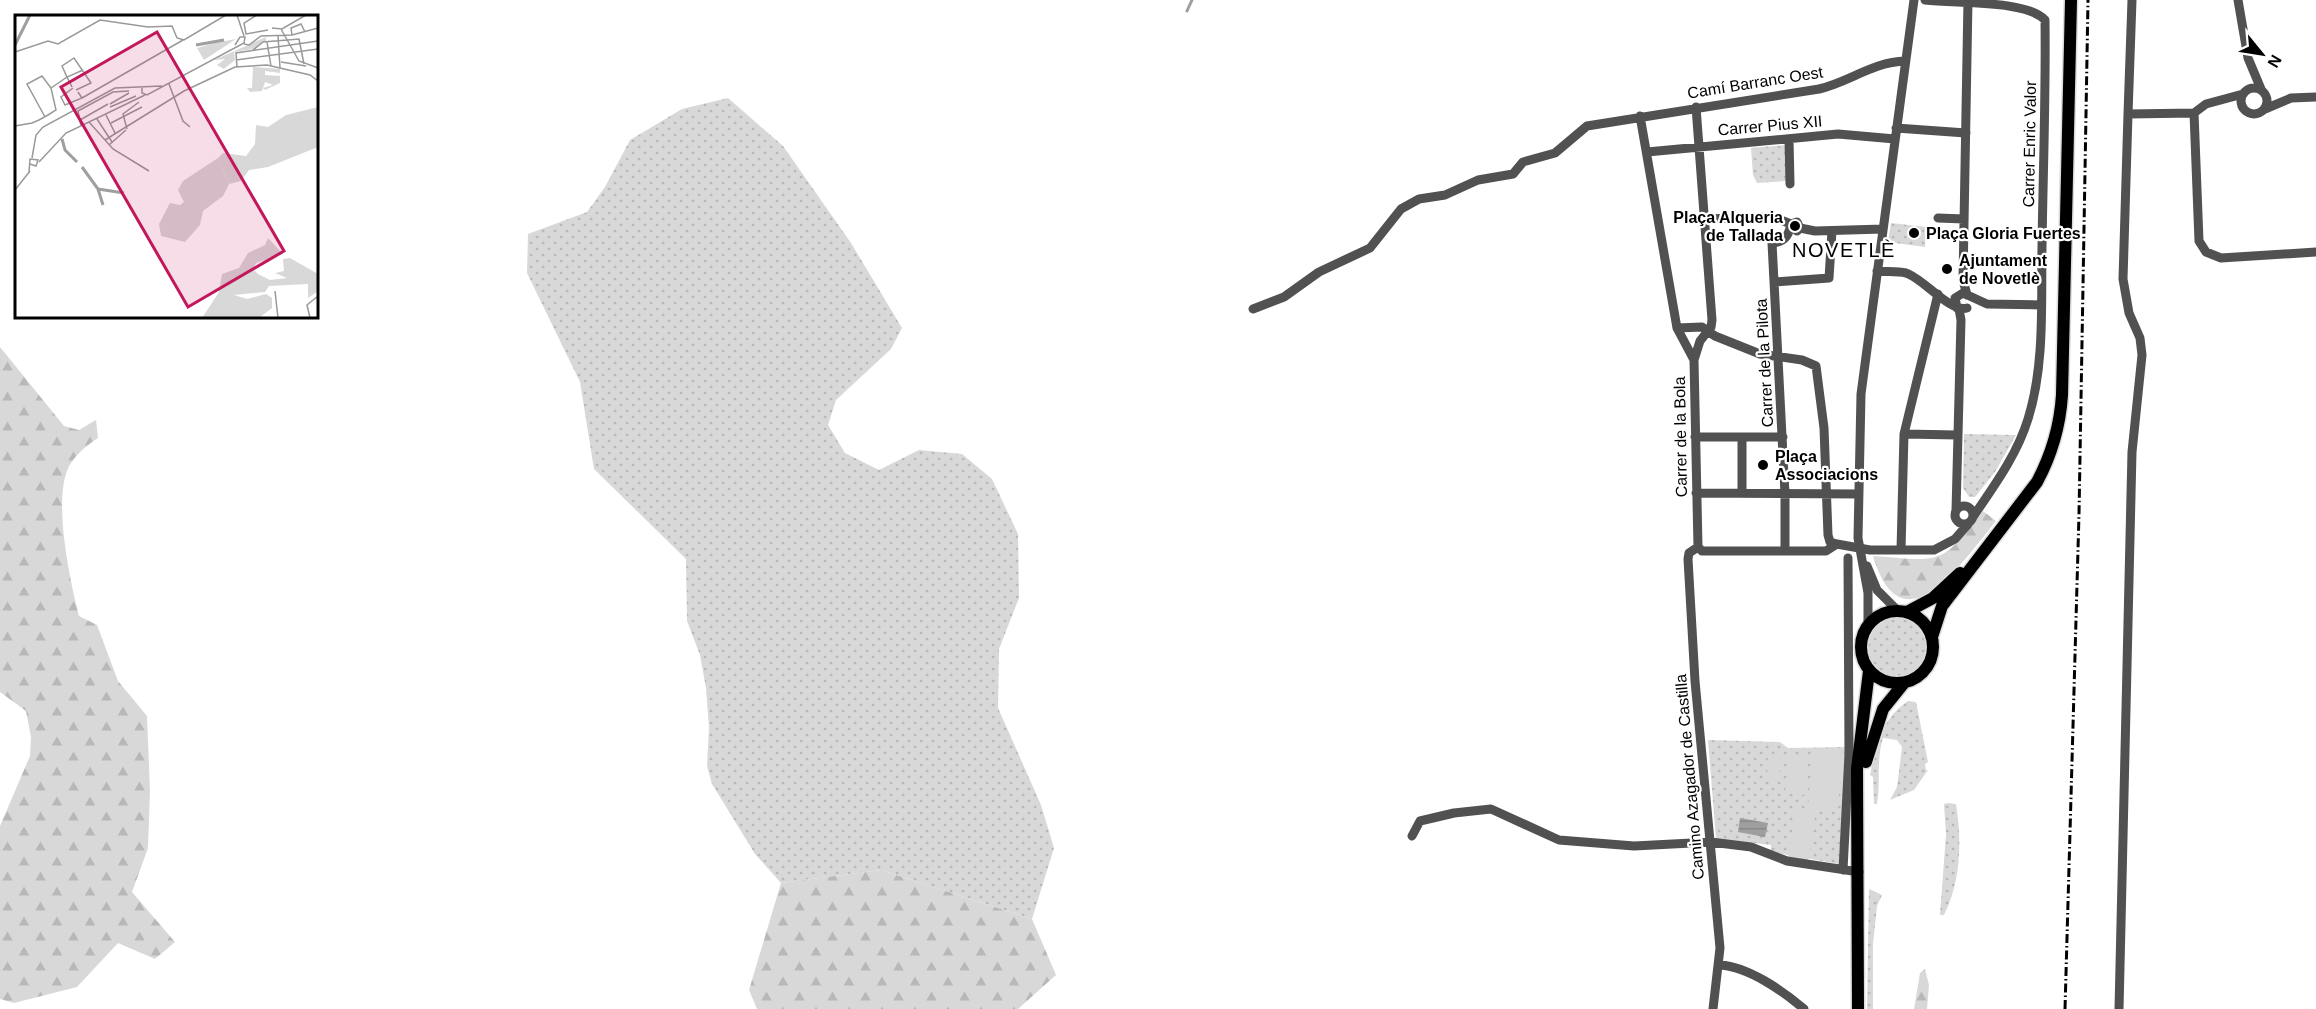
<svg xmlns="http://www.w3.org/2000/svg" width="2316" height="1009" font-family="Arial,sans-serif">
<style>
.green{fill:url(#green-dots)}
.forest{fill:url(#forest-firs)}
.pitch{fill:#d8d8d8}
.water{fill:url(#water-rules)}
.lines{fill:none;stroke-linecap:round;stroke-linejoin:round}
.stream{stroke:#9f9f9f;stroke-width:3}
.major-casing{stroke:#dbdbdb;stroke-width:15}
.minor{stroke:#515151;stroke-width:9}
.major{stroke:#000;stroke-width:12}
.rail{stroke:#000;stroke-width:3;stroke-dasharray:9 3 1.5 3;stroke-linecap:butt}
.poi-dot{fill:#000;stroke:#fff;stroke-width:2}
.labels{text-anchor:middle;stroke-width:4.5;stroke-linejoin:round;paint-order:stroke}
.street-label{font-size:16px;fill:#000;stroke:#fff}
.poi-label{font-size:16px;font-weight:bold;fill:#000;stroke:#fff;text-anchor:start}
.quarter-label{font-size:20px;letter-spacing:1.5px;fill:#000;stroke:#fff}
.inset-river{fill:none;stroke:#9f9f9f;stroke-width:3}
.inset-road{fill:none;stroke:#999;stroke-width:1.5}
.view{fill:#c2185b;fill-opacity:0.15;stroke:#c2185b;stroke-width:3}
.inset-edge{fill:none;stroke:#000;stroke-width:3}
</style>
<defs>
<pattern id="green-dots" width="8" height="8" patternUnits="userSpaceOnUse" patternTransform="scale(1.5)"><rect width="8" height="8" fill="#d8d8d8"/><path d="M2 2h.1M6 6h.1" fill="none" stroke="#b8b8b8" stroke-width="1.8" stroke-linecap="round"/></pattern>
<pattern id="forest-firs" width="22" height="20" patternUnits="userSpaceOnUse" patternTransform="scale(1.5)"><rect width="22" height="20" fill="#d8d8d8"/><path d="M5 1l3.5 6h-7zM16 11l3.5 6h-7z" fill="#b8b8b8"/></pattern>
<pattern id="water-rules" width="6" height="5" patternUnits="userSpaceOnUse" patternTransform="scale(1.5)"><rect width="6" height="5" fill="#9f9f9f"/><path d="M0 2.5h6" fill="none" stroke="#878787"/></pattern>
</defs>
<rect width="100%" height="100%" fill="#fff"/>
<path class="green" d="M728,98L783,146L851,243L902,328L891,349L836,400L828,425L845,453L879,470L919,450L962,454L992,479L1018,534L1019,598L999,649L998,708L1041,805L1054,848L1032,919L881,870L781,883L755,854L712,784L707,766L709,727L706,688L700,655L687,621L686,559L594,469L580,382L527,273L528,234L587,212L605,187L630,140L682,109Z
M1786,145L1787,181L1757,183L1753,175L1751,148Z
M1891,223L1926,227L1925,247L1888,242Z
M1964,434L2016,435L1995,472L1975,497H1969L1963,488Z
M1868 647a30 30 0 1 1 60 0a30 30 0 1 1-60 0Z
M1908,701L1916,702L1928,762L1925,764L1926,770H1928L1914,790L1890,800L1897,787L1902,747L1897,740L1883,738C1876,759 1881,782 1877,804H1874L1873,777L1870,775C1876,746 1882,718 1908,701Z
M1708,740L1780,742L1788,748L1846,747L1839,864L1771,852V845L1716,839Z
M1948,803L1956,804C1962,841 1961,881 1944,915H1940L1946,834L1944,804Z
M1869,889L1882,895L1877,906L1873,944V1009H1867Z"/>
<path class="forest" d="M0,347L64,426L79,430L96,420L98,438C87,445 72,457 67,471C54,505 70,581 79,616L97,625L118,681L147,716L150,791L148,848L132,892L175,942L155,959L118,943L77,987L14,1003L0,999V826L30,756L31,737L26,711L0,692Z
M1983,511L1996,521C1964,560 1902,654 1873,556C1940,561 1941,567 1983,511Z
M881,870L1032,919L1056,975L1018,1009H757L749,990L781,883Z
M1925,969L1929,985L1927,1009H1914L1920,973Z"/>
<path class="pitch" d="M1812,750L1842,752L1838,810L1808,808Z
M1768,753L1781,755L1779,779L1767,778Z
M1788,756L1807,758L1804,795L1785,793Z
M1796,808L1816,811L1808,861L1788,857Z"/>
<path class="water" d="M1740,818L1768,823L1765,837L1738,832Z"/>
<g class="lines">
<path class="stream" d="M1187,11L1192,0"/>
<g class="major-casing">
<path id="major" d="M1861 647a36 36 0 1 1 72 0a36 36 0 1 1-72 0Z
M1907,612L1933,598L1960,573
M1932,637L1942,606L2037,482C2052,454 2060,426 2062,395L2071,0
M1866,762L1883,709L1904,683
M1858,1009L1857,769L1869,671"/>
</g>
<path class="minor" d="M1925,0C1958,4 2027,0 2045,20C2046,96 2043,172 2042,247C2041,303 2045,365 2028,419C2017,455 1994,486 1973,517
M2132,0L2128,114L2194,113
M2238,0L2248,58L2261,89
M2241 101a13 13 0 1 1 26 0a13 13 0 1 1-26 0Z
M2243,94L2206,104L2194,113L2199,241L2206,252L2221,258L2316,252
M1696,107L1712,320L1711,327L1700,341L1694,360L1698,547
M2265,109L2291,98L2316,97
M1640,116L1677,328L1694,360
M1896,128L1966,133
M1789,139L1790,184
M1647,152L1838,134L1895,139
M1938,218L1964,219
M1704,219L1773,217L1791,224L1797,222L1800,228
M1797,231L1800,228L1815,231L1883,229
M1877,271C1886,272 1897,271 1906,273C1923,278 1950,313 1967,308
M1775,282L1829,278L1832,231
M1967,295L1963,280L1968,0
M1957,308L1955,298L1963,293L1987,304L2041,305
M1253,309L1284,297L1319,272L1370,248L1401,209L1419,199L1445,195L1478,180L1513,174L1523,162L1555,153L1587,126L1819,89C1849,82 1873,62 1905,61
M1677,328L1702,327L1715,336L1760,354L1802,360L1816,366L1824,428L1828,535L1830,542L1837,544
M1904,434L1957,435
M1695,437H1783
M1742,437V493
M1696,493L1859,494
M1955 515a9 9 0 1 1 18 0a9 9 0 1 1-18 0Z
M1956,511L1961,320L1959,309
M1698,547L1689,553L1688,559L1695,681L1720,948L1713,1009
M1698,547L1702,551H1826L1837,544L1870,550H1934L1955,539L1969,523
M1901,550L1904,434L1938,294
M1785,551V494L1772,243C1786,242 1789,234 1791,224
M1867,566L1877,590L1897,610
M1868,624V593L1858,538L1861,394L1914,0
M1412,836L1420,821L1454,813L1491,809L1559,840L1634,846L1711,842L1751,847L1787,861L1859,872
M1843,870L1849,754L1848,558
M1720,965C1749,967 1783,991 1804,1009
M2119,1009L2132,452L2142,355L2140,338L2129,313L2123,279L2128,114"/>
<use href="#major" class="major"/>
<path class="rail" d="M2065,1009L2079,514L2088,0"/>
</g>
<g class="poi-dot">
<circle cx="1795" cy="226" r="6"/>
<circle cx="1914" cy="233" r="6"/>
<circle cx="1947" cy="269" r="6"/>
<circle cx="1763" cy="465" r="6"/>
</g>
<g class="labels">
<g class="street-label">
<text transform="translate(1755 82) rotate(-9)" y="6">Camí Barranc Oest</text>
<text transform="translate(1770 125) rotate(-5)" y="6">Carrer Pius XII</text>
<text transform="translate(2029 144) rotate(-89)" y="6">Carrer Enric Valor</text>
<text transform="translate(1764 363) rotate(-93)" y="6">Carrer de la Pilota</text>
<text transform="translate(1680 437) rotate(-91)" y="6">Carrer de la Bola</text>
<text transform="translate(1689 777) rotate(-95)" y="6">Camino Azagador de Castilla</text>
</g>
<g class="poi-label">
<text x="1783" y="223" text-anchor="end">Plaça Alqueria<tspan x="1783" dy="18">de Tallada</tspan></text>
<text x="1926" y="239">Plaça Gloria Fuertes</text>
<text x="1959" y="266">Ajuntament<tspan x="1959" dy="18">de Novetlè</tspan></text>
<text x="1775" y="462">Plaça<tspan x="1775" dy="18">Associacions</tspan></text>
</g>
<g class="quarter-label">
<text x="1844" y="257">NOVETLÈ</text>
</g>
</g>
<g transform="translate(15 15)">
<rect width="303" height="303" fill="#fff"/>
<path d="M251,22V26L238,34L219,37L220,45L205,57L209,54L202,50L210,44L199,45ZM221,24L189,45L182,33L199,28ZM203,143L214,169L208,181L188,196L185,210L170,227L146,221L144,209L155,188L165,190L169,187L163,175L168,166Z" fill="#d8d8d8"/>
<path d="M238,52L265,54V58L250,56V60L265,61V68L250,75L248,73L258,70L250,67L247,76L235,77L232,73H237ZM303,92V132L253,152L234,155L226,166L214,169L203,143L208,138L231,141L240,129L241,110L253,112L271,100ZM253,223L268,239L241,248L238,254L243,259L255,265L272,263L260,258L269,256L268,244L275,243L303,259V276L293,283V269L254,271L250,277L219,280L232,284L251,279L257,283V293L244,303H187L204,277L207,259L224,253L233,238L250,230Z" fill="#d8d8d8"/>
<path class="inset-river" d="M0,30L15,0M181,30L209,25M47,124L50,135L62,147M67,152L83,174L88,190M83,174L109,178"/>
<path class="inset-road" d="M222,0L229,21M242,0L229,8L231,19L253,15M257,13L267,14L291,0M266,14L284,46L303,53M277,20L276,13L286,9L290,17M263,21L265,53M252,27L256,51M229,29L234,30L246,21L277,20L303,13M238,35L248,27L284,24L289,49M0,37L33,26L43,29L85,5L133,12L157,11L162,23L169,25L211,0M221,45L303,34M266,47L291,51M222,52L221,38L303,26M154,69L168,106L175,112M57,72L52,62L68,55M36,73L52,62L47,51L59,43L76,68L61,75M58,73L46,82L50,90L67,83L63,77M127,73V78L132,80L229,28L230,22H225L220,30M67,83L168,25M95,89L114,78M95,92L121,81M91,100L100,118M82,104L97,127M65,105L93,89M74,107L98,134L134,156M96,108L127,92M0,111L17,108L24,105L33,100L41,95L36,73L27,61L12,69L30,102M66,111L63,96L98,77L114,76M112,114L108,99L124,87M90,125L169,76L220,52L252,50L295,60L303,66M94,130L111,115M17,143L21,120L28,112L100,73L147,71M24,147L51,118L130,80M14,157L15,144L23,145L21,151L15,149M0,175L15,156M260,276L263,303M295,303L292,290L303,281"/>
<path class="view" d="M142,17L269,236L173,292L46,72Z"/>
<rect width="303" height="303" class="inset-edge"/>
</g>
<g transform="translate(2262 54) rotate(120)" stroke="#ffffff" stroke-width="4.5" paint-order="stroke">
<path d="M0-4.5L10 22L0 15L-10 22Z" fill="#000000"/>
<text y="-9" font-size="16" font-weight="bold" text-anchor="middle" fill="#000000">N</text>
</g>
</svg>
